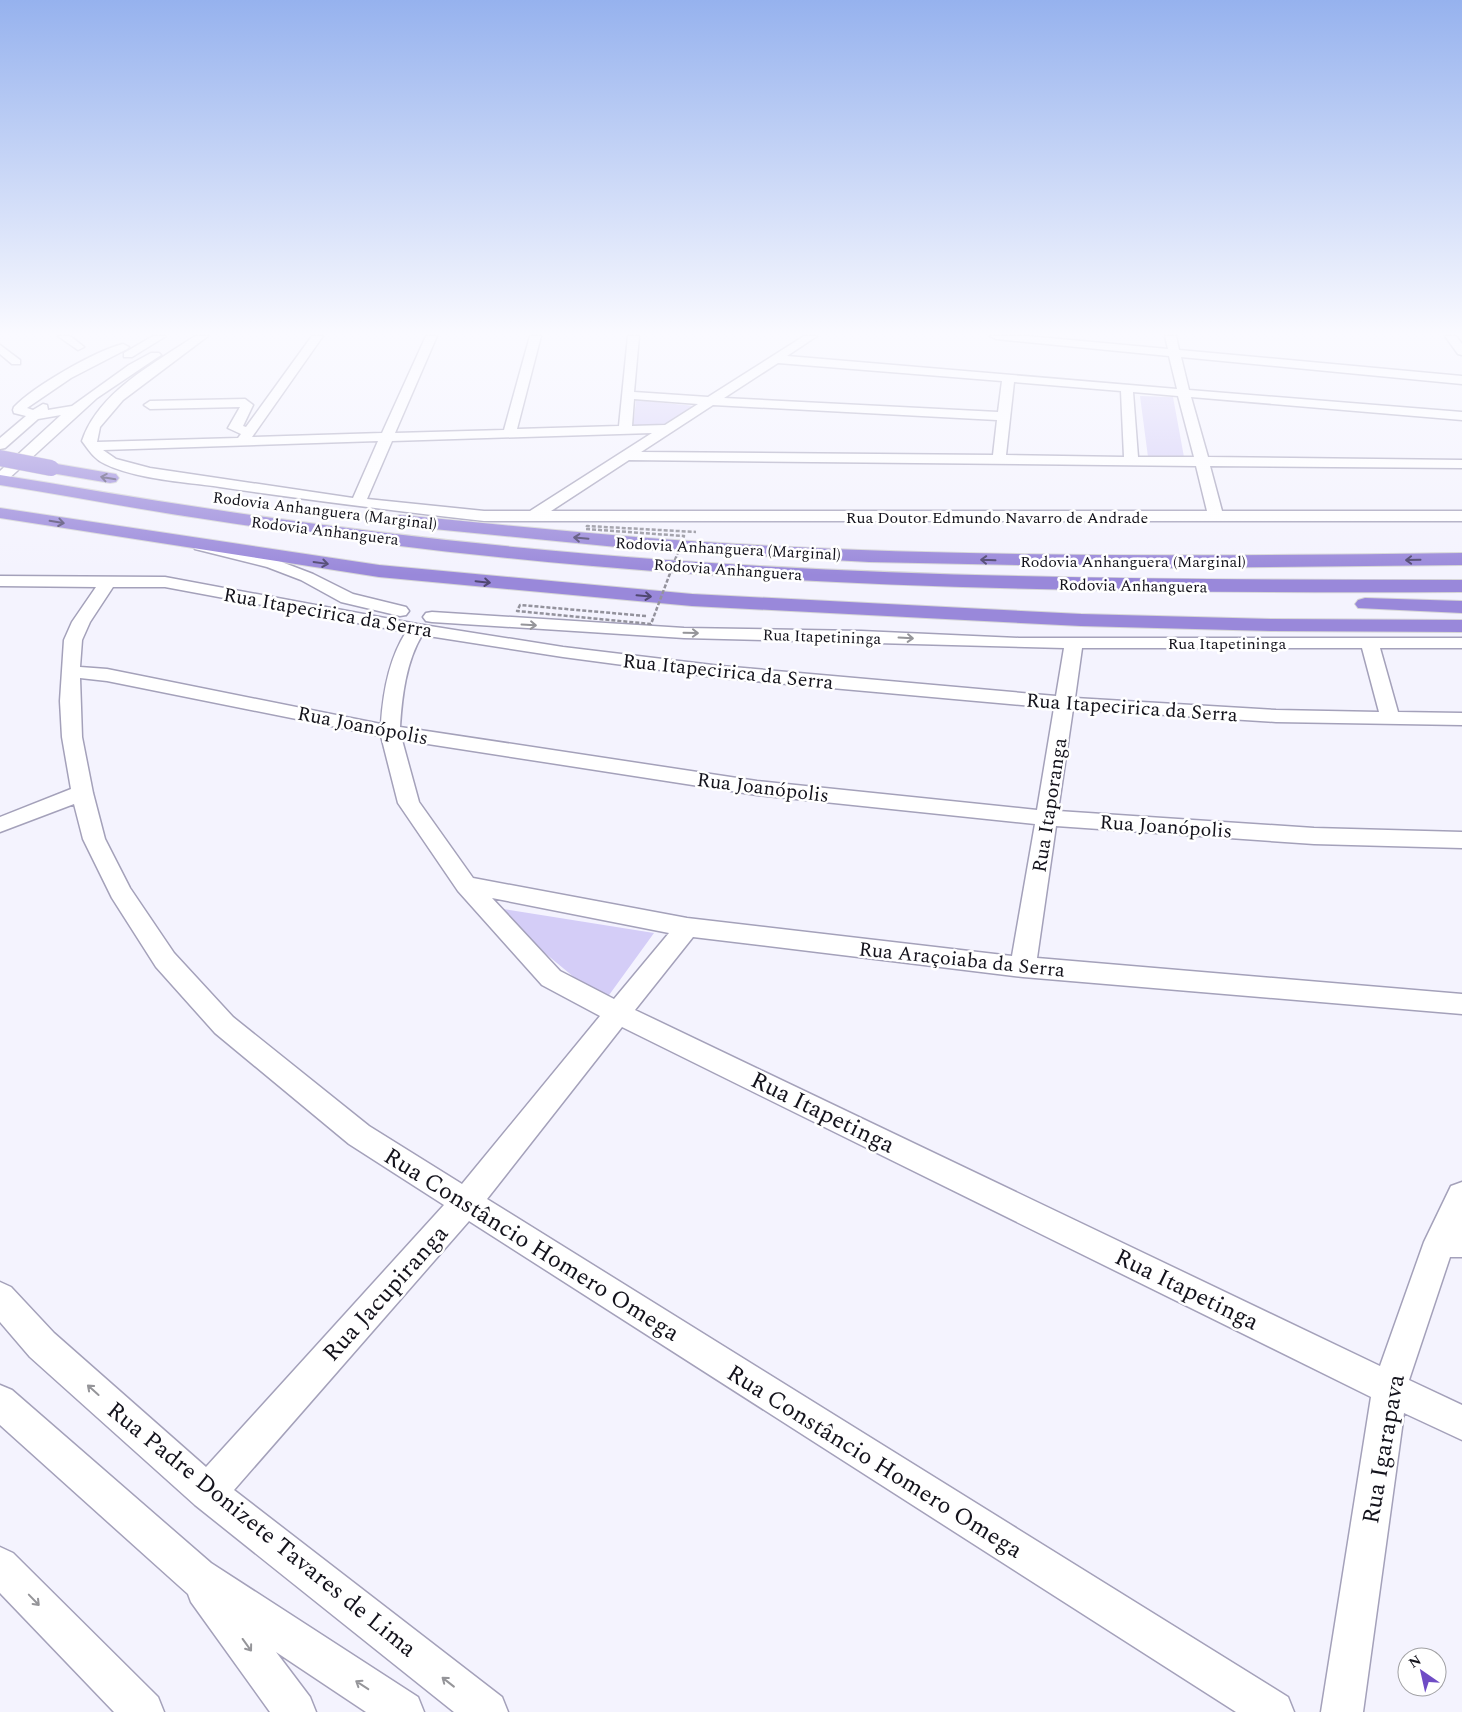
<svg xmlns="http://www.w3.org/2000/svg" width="1462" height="1712" font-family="Spectral,serif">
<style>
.green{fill:#d4cdf7}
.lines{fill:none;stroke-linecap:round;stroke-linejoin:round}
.minor-casing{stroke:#a4a1ba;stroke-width:3}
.highway-casing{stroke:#d5d5d6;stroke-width:2}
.minor{fill:#fff;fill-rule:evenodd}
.highway{fill:#9988da;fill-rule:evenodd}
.highway-bridge-casing{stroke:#d5d5d6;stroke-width:17;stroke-linecap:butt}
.path-bridge{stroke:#93929c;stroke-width:2.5;stroke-dasharray:4 2;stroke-linecap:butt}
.highway-bridge{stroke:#9988da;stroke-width:16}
.oneway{stroke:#504871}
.oneway2{stroke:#959599}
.labels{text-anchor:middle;stroke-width:5;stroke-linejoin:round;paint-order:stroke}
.far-street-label{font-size:16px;fill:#14131c;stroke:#fff}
.street-label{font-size:20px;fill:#14131c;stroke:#fff}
.near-street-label{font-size:24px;fill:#14131c;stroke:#fff}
</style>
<rect width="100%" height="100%" fill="#f4f3fe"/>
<path class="green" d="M1140,396L1173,397L1184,457H1148Z
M636,400L695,406L663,427L633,428Z
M503,909L654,933L604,1002L540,949Z"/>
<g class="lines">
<g class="minor-casing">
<path id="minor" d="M58,336H70L84,347L78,350Z
M153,336H166L132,357H124V353Z
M195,336H208L123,400L100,427L97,442L238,438L241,434L228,428L240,407L150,409L144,405L150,401L245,399L253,405L243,426L246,427L312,336H323L252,437L382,433L426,336H437L395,433L504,430L530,336H541L517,429L619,426L628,336H639L634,392L708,397L804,336H817L787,356L1177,389L1169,356L996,339L990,336H1027L1168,349L1165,336H1176L1179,350L1462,376V384L1181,357L1189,390L1462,412V420L1191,397L1208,457L1462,460V468L1210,466L1222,511H1462V521H484C396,511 308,500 220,487C186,482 135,479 105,464C94,459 88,449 82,441C98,392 155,363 195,336ZM778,363L1002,381L998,412L724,398ZM1014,382L1121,391L1124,457L1006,455ZM1133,392L1178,396L1194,457H1138ZM634,399L698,404L665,425L632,426ZM713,405L997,420L993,455L641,452ZM652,433L530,511H484L367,499L392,441ZM378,441L353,498L150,468L116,459L103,450ZM629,460L1196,466L1207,511H551Z
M1445,336H1456L1462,344V355L1458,354Z
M123,344L129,347L127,349L71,378L27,408L33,410L43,404L47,405L48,410L72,406L129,365L151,353H159L161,355L97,398L5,482L0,483V471L61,415L38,419L5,448L0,449V438L26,416L14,413L13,410L14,407C34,386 95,351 123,344Z
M0,345L20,360V364H12L0,354Z
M201,541L279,561L313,574L353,594L406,607L409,611L406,615L400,616L341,602L301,580L267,567L195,549L193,546Z
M0,576L165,577L417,624L563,647L721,666L1056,696L1064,648L684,638L432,622L426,621L423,617L426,613L432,612L684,628L861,631L1019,638H1462V648H1380L1398,712L1462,713V725L1276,722L1073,709L1058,811L1314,828L1462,832V848L1314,844L1056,826L1037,958L1462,994V1014L1023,977L693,937L635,1010L1380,1366L1424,1242L1451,1186L1462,1182V1257H1450L1409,1380L1462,1405V1440L1404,1413L1363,1712H1321L1371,1397L622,1027L487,1199L1288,1697L1294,1712H1236L469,1221L234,1490L502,1697L508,1712H454L195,1505L30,1357L0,1322V1282L11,1287L54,1333L206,1467L444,1205L349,1144L215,1033L156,967L112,898L83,839L74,804L0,832V817L71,789L62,737L60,701L64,640L72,622L96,587L0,586ZM113,587H165L406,632C389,659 383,692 381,724L107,669L80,667L82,640L90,622ZM422,635L563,657L721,678L1054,708L1037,810L757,781L400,727C402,696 406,662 422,635ZM1082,648H1362L1379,712L1276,710L1075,698ZM80,678L107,681L381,736L398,803L458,891L542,985L600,1016L462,1184L369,1126L233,1017L174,953L130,888L105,839L93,793L82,737ZM402,740L757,795L1035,824L1012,956L687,918L473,878L419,802ZM492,898L669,933L614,999L560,971Z
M0,1385L12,1390L211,1563L418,1697L424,1712H366L276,1652L310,1697L316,1712H270L191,1602L188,1594L0,1425Z
M0,1547L13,1553L158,1697L164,1712H114L0,1593Z"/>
</g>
<g class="highway-casing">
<path id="highway" d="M51,463L110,473L116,474L119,478L116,482L110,483L45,472L42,468L45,464Z
M0,475C70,486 141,499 211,509C362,532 514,549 666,560C931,579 1196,580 1462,580V592C1196,593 931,591 666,572C514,561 362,543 211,520C141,510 70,496 0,485Z
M0,508L379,565L692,594L1081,614L1271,619L1462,620V632L1271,631L1081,626L692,606L379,577L0,518Z
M400,515C524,527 648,540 773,546C1002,558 1232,556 1462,553V565L1165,568L869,562L637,549L393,525L391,521L393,517Z
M1365,598L1462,601V613L1358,608L1355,604L1358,600Z"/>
</g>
<use href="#minor" class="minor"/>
<use href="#highway" class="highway"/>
<g class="highway-bridge-casing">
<path id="highway-bridge" d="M0,458L51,468"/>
</g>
<path class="path-bridge" d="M646,616L520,605L517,611L651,624L684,536L586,529L587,526L696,532"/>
<use href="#highway-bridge" class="highway-bridge"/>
</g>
<defs><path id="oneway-shaft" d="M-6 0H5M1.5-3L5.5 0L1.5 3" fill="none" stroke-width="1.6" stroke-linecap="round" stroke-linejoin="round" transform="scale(1.25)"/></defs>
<g class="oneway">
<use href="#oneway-shaft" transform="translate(108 478) rotate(-170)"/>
<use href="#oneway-shaft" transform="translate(57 522) rotate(9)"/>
<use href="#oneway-shaft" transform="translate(581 538) rotate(-175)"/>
<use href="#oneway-shaft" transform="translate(988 560) rotate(-178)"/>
<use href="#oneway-shaft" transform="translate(1413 560) rotate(179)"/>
<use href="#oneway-shaft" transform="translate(321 563) rotate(8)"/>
<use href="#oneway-shaft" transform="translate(483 582) rotate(6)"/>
<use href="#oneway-shaft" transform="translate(644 596) rotate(5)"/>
</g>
<g class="oneway2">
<use href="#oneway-shaft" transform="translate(529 625) rotate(3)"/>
<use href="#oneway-shaft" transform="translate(691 633) rotate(1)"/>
<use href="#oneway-shaft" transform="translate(906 638) rotate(3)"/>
<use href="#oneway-shaft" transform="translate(93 1390) rotate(-138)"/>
<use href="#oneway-shaft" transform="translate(34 1600) rotate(46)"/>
<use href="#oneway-shaft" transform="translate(247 1645) rotate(54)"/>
<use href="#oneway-shaft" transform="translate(448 1682) rotate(-142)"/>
<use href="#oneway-shaft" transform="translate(362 1685) rotate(-147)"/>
</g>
<linearGradient id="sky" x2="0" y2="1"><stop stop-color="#96b2ee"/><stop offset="0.58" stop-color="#fafaff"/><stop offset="1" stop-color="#fafaff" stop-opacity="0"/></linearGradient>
<rect width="1462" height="575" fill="url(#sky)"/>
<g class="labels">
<g class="far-street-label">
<text transform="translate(325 510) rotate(7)" y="6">Rodovia Anhanguera (Marginal)</text>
<text x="997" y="523">Rua Doutor Edmundo Navarro de Andrade</text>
<text transform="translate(325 530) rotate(7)" y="6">Rodovia Anhanguera</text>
<text transform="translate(728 548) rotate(3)" y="6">Rodovia Anhanguera (Marginal)</text>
<text x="1133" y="567">Rodovia Anhanguera (Marginal)</text>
<text transform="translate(728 569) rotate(4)" y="6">Rodovia Anhanguera</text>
<text transform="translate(1133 585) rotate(1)" y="6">Rodovia Anhanguera</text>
<text transform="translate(822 636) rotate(2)" y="6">Rua Itapetininga</text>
<text x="1227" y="649">Rua Itapetininga</text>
</g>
<g class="street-label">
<text transform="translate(328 612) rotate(10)" y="7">Rua Itapecirica da Serra</text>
<text transform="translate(728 671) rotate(6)" y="7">Rua Itapecirica da Serra</text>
<text transform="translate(1132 707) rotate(4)" y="7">Rua Itapecirica da Serra</text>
<text transform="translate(363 725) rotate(11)" y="7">Rua Joanópolis</text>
<text transform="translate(763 787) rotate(7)" y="7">Rua Joanópolis</text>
<text transform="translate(1049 805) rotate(-81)" y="7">Rua Itaporanga</text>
<text transform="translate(1166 826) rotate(4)" y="7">Rua Joanópolis</text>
<text transform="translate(962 959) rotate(6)" y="7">Rua Araçoiaba da Serra</text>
</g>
<g class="near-street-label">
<text transform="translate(823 1112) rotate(26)" y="8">Rua Itapetinga</text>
<text transform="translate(532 1244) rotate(32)" y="8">Rua Constâncio Homero Omega</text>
<text transform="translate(1187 1289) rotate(26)" y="8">Rua Itapetinga</text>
<text transform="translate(385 1293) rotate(-48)" y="8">Rua Jacupiranga</text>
<text transform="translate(1383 1449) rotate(-80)" y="8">Rua Igarapava</text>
<text transform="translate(875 1461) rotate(32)" y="8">Rua Constâncio Homero Omega</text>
<text transform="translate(262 1529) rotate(39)" y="8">Rua Padre Donizete Tavares de Lima</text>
</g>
</g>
<g transform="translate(1422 1672) rotate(326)"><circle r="24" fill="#ffffff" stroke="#a1a1a4"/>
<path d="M0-4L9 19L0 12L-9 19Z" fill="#6f4cc5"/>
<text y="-8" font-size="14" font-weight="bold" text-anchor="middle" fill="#14131c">N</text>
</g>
</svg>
